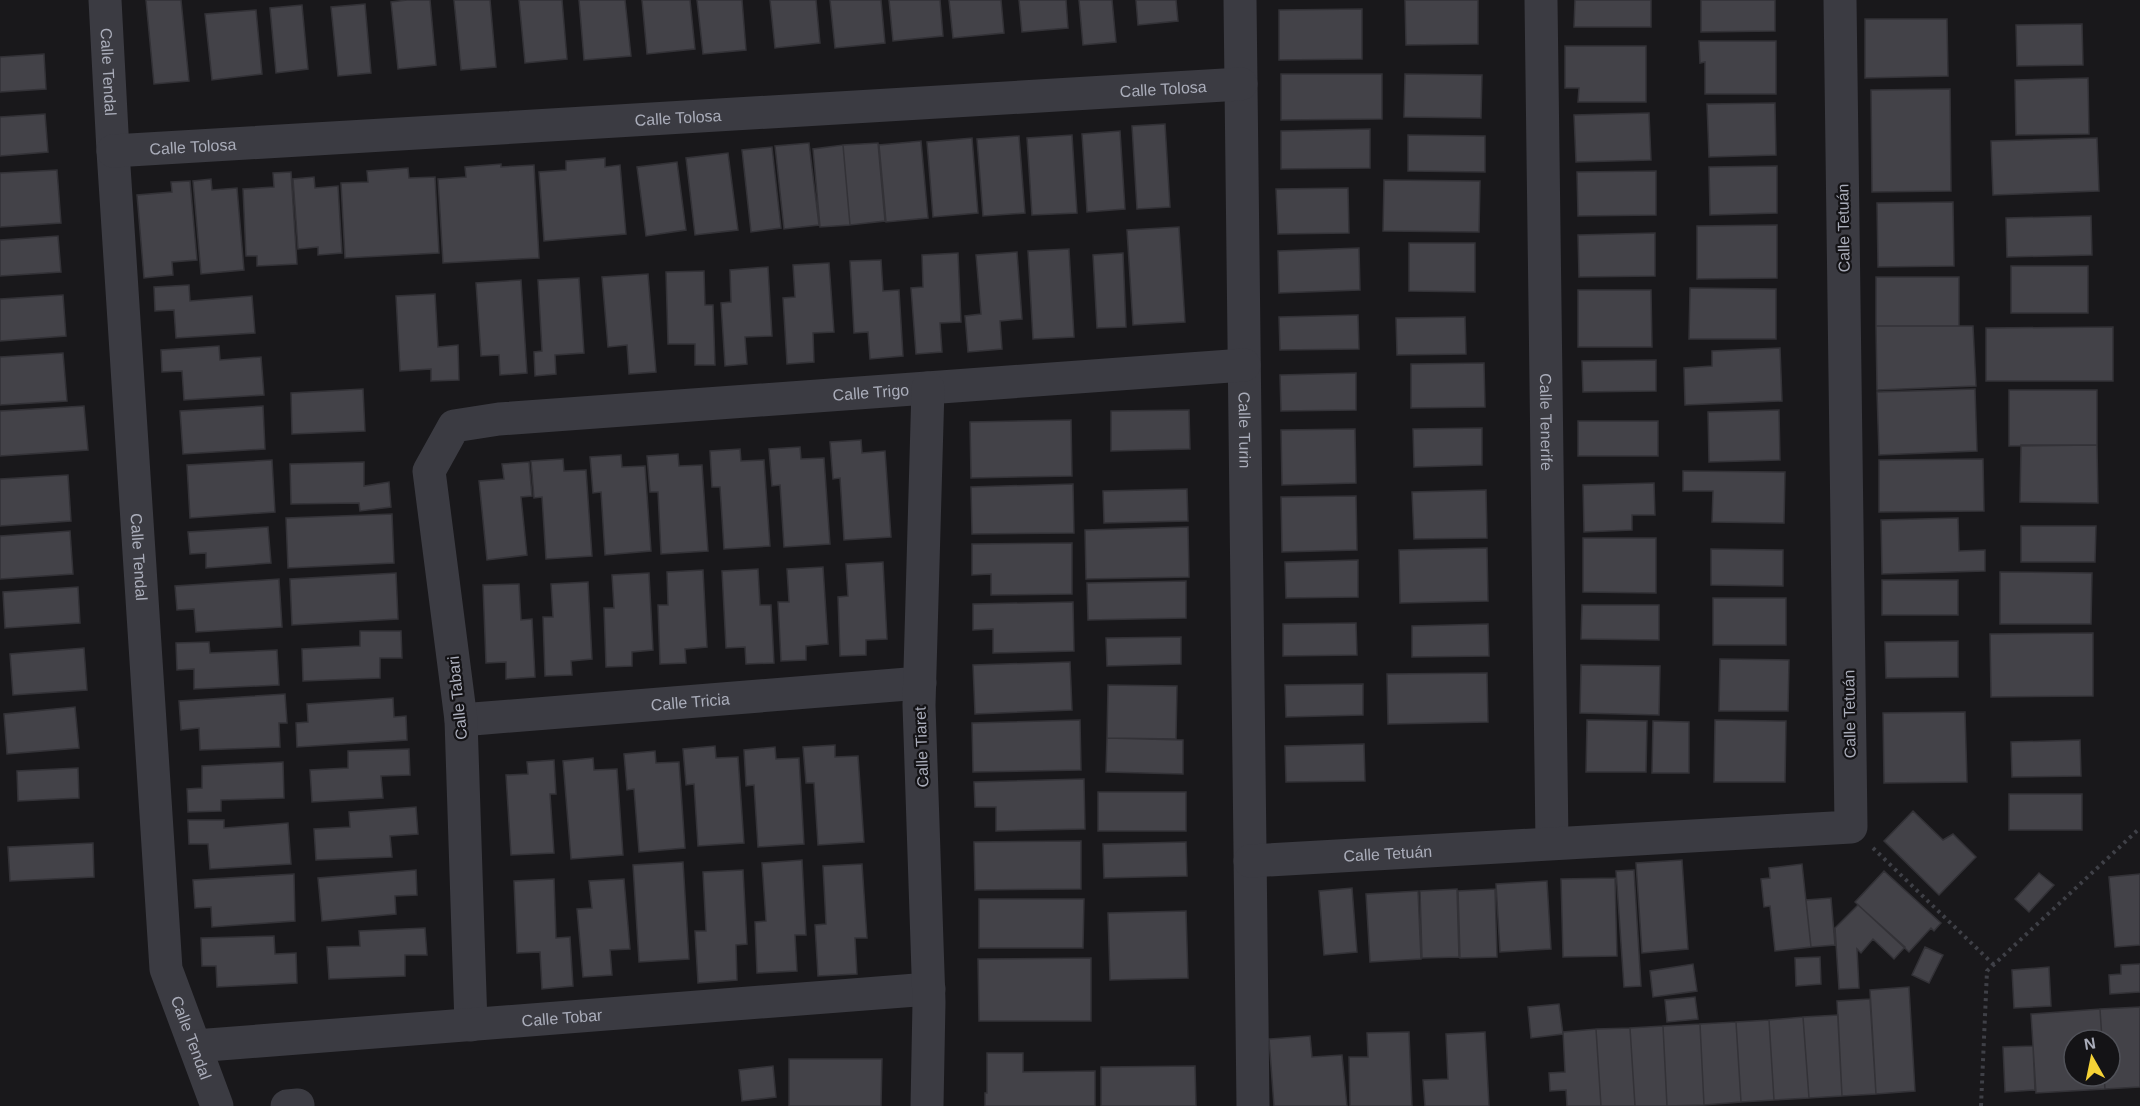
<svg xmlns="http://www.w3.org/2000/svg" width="2140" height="1106" font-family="Helvetica,sans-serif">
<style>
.building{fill:#434248;stroke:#333237;stroke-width:1.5}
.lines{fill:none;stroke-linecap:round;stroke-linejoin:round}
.path{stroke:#3f4047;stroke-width:4;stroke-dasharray:3 4.5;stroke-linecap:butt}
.minor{stroke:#3b3b42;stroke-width:33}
.labels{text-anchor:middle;stroke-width:4.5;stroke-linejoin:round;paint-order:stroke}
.street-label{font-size:16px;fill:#aaadba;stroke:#141316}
</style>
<rect width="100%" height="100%" fill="#19181b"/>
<path class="building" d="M146,0H181L189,81L154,84Z
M407,0H430L436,65L398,69L391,2Z
M454,0H490L496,67L461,70Z
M519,0H562L567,59L525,63Z
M579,0H625L631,56L584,60Z
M642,0H690L695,49L647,54Z
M697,0H742L746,50L703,54Z
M770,0H816L820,43L775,48Z
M830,0H881L885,43L835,48Z
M889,0H940L943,36L893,41Z
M949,0H1001L1004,33L953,38Z
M1019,0H1066L1068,28L1022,32Z
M1079,0H1112L1116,42L1083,45Z
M1136,0H1176L1178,21L1138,25Z
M1405,0H1478V44L1406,45Z
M1575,0H1651V27H1574Z
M1701,0H1775V31L1701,32Z
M365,4L371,73L338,76L331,7Z
M302,5L308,69L276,73L270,8Z
M1362,9V59L1279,60V10Z
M256,10L262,74L212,80L205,14Z
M1865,19H1947L1948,76L1865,78Z
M2082,24L2083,65L2017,66L2016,25Z
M1699,41H1776V94H1705V62L1700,63Z
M1565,46H1646V102H1578L1579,88H1565Z
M44,54L46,89L0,92V57Z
M1281,74H1382V119L1281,120Z
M1405,74L1482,75L1481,118L1404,117Z
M2088,78L2089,134L2016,135L2015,80Z
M1950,89L1951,191L1872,192L1871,90Z
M1775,103L1776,155L1709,157L1707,104Z
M1649,113L1651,160L1576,162L1574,115Z
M45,114L48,152L0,156V117Z
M1165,124L1170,207L1137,209L1132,126Z
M1370,129V168L1281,169V131Z
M1120,131L1125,209L1087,212L1082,134Z
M1072,135L1077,213L1032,215L1027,138Z
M1408,135L1485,136V172L1408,171Z
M1019,136L1025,213L983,216L977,139Z
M972,138L978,213L933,217L927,142Z
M2097,138L2099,191L1993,195L1991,141Z
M921,141L928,218L886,222L879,145Z
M809,143L819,225L784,229L775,146Z
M878,143L885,221L850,225L843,145Z
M843,145L850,225L820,227L813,149Z
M772,147L781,228L751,232L742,150Z
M728,153L738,230L695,235L686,158Z
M605,158V167L620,165L626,234L544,241L539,172L566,170V161Z
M677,162L686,230L646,236L637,167Z
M501,164V167L534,165L539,258L443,263L438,179L466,177L465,167Z
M1777,166V213L1710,215L1709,167Z
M408,168L409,178L435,177L439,253L345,258L341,183L368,182L367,171Z
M57,170L61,223L0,227V173Z
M1656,171V215L1578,216L1577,172Z
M291,172L297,264L257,266V256H246L243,189L274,187L273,173Z
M314,177L315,188L338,186L342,253L318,255V247L298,249L293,179Z
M211,179L212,190L237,188L244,270L201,274L193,181Z
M1384,180L1480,181L1479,232L1383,231Z
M190,181L197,260L172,262L173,275L144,278L137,195L172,192L171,182Z
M1348,188L1349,233L1278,234L1276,189Z
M1953,202L1954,266L1878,267L1877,203Z
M2091,216L2092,255L2007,257L2006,218Z
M1777,225V278L1697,279V226Z
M1179,227L1185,322L1133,325L1127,230Z
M1655,233V276L1579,277L1578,235Z
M58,236L61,272L0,276V240Z
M1409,243H1475V292L1409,291Z
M1359,248L1360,290L1279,293L1278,251Z
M1069,249L1074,337L1033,339L1028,251Z
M1017,252L1022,319L1000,321L1002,349L968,352L965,316L981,314L976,255Z
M958,253L961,322L940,323L942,352L916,354L911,288L923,287L922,255Z
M1123,253L1126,327L1097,328L1093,255Z
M881,260L883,291L899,290L903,356L870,359L868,332L854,333L850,261Z
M829,263L834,332L813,333L814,362L787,364L783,298L795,297L793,265Z
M2011,266H2088V313H2011Z
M768,267L772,336L745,337L747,364L725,366L721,303L731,302L730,270Z
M704,271L705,305H713L715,365H695V344H668L666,272Z
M648,274L656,372L629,374L627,345L608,347L602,277Z
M1876,277H1959V326H1876Z
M579,278L584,353L555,355L556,374L535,376L534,352L542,351L538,280Z
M521,280L527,373L500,375L499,355L481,356L476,283Z
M189,285L190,301L252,296L255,333L176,338L174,310L155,311L154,287Z
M1690,288L1776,289V339H1689Z
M1578,290H1651L1652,347H1578Z
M435,294L438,347L458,345L459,380L431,381V369L400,371L396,296Z
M63,295L66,336L0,341V299Z
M1358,315L1359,349L1280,350L1279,317Z
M1465,317L1466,354L1397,355L1396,318Z
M1876,326H1973L1976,386L1877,390Z
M2113,327V381H1986V328Z
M219,346L220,360L261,357L264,395L184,400L182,371L162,372L161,350Z
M1780,348L1782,401L1685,405L1684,368L1712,366V351Z
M63,353L67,401L0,405V357Z
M1656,360V391L1583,392L1582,361Z
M1484,363L1485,407L1411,408V364Z
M1356,373V410L1281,411L1280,375Z
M363,389L365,431L292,434L291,393Z
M1975,389L1977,451L1879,455L1877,392Z
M2009,390H2097V445L2009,446Z
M84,406L88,450L0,456V411Z
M263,406L265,449L183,454L180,411Z
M1189,410L1190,449L1111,451V411Z
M1779,410L1780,460L1709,462L1708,412Z
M1071,420L1072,476L971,478L970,422Z
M1578,421H1658V456H1578Z
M1482,428V465L1414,467L1413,429Z
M1355,429L1356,483L1282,485L1281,430Z
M861,440L862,453L885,451L891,537L844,540L840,478L833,479L830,442Z
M2021,445H2097L2098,503L2020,502Z
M800,447L801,459L824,458L830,544L784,547L780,485L772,486L769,449Z
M740,449L741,461L764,460L770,546L724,549L720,487H712L710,451Z
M678,454L679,466L702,465L708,551L661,554L658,492H650L647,456Z
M621,455L622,467L645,466L651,551L605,555L601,492L593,493L590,457Z
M563,459L564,471L586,470L592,556L546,559L542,497L534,498L531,461Z
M1983,459L1984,511L1879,512V460Z
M272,460L275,512L190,518L187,465Z
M364,462V486L389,482L391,507L360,511L359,503L291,504L290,464Z
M529,462L532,496L521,497L527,555L487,560L479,481L504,479L502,464Z
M1683,471L1785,472L1784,523L1712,522L1713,491H1683Z
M68,475L71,521L0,526V479Z
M1654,483L1655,515H1632V530L1584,532L1583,485Z
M1073,484L1074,533L972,534L971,487Z
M1187,489L1188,521L1104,523L1103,491Z
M1486,490L1487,538L1414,539L1412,492Z
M1356,496L1357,550L1282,552L1281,497Z
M392,514L394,563L288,568L286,518Z
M1958,518L1959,551L1985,550V571L1882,574L1881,520Z
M2021,526H2096L2095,562H2021Z
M268,527L271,563L206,568V553L190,554L188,532Z
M1188,527L1189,577L1086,579L1085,530Z
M70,531L73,574L0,579V536Z
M1583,538H1656V593L1583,592Z
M1072,543V594L991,595V574L972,575V544Z
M1487,548L1488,601L1400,603L1399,550Z
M1711,549L1783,550V586L1711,585Z
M1358,560V597L1286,598L1285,562Z
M883,562L887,639L866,640V655L840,656L838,597L848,596L846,564Z
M823,567L828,644L806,646V660L781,661L778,602H789L787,569Z
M758,569L760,605H771L774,663L746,664L745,647L726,648L722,571Z
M703,570L707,647L685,649L686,663L660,664L658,605H668L667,572Z
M2000,572L2092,573L2091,624H2000Z
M396,573L398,619L292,625L290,579Z
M649,573L653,650L632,652V666L606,667L604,608H614L612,575Z
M279,579L282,627L196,632L194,609L177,610L175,586Z
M1882,580H1958V615H1882Z
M1186,581V618L1088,620L1087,583Z
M588,582L592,659L571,661L572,675L545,676L543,617H553L551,584Z
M519,584L521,620L532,619L535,677L506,679V662L486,663L483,585Z
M78,587L80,623L5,628L3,592Z
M1713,598H1786V645H1713Z
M1073,602L1074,651L993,653V629L973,630V604Z
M1582,605H1659V640L1581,639Z
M1356,623L1357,655L1283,656V624Z
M1488,624L1489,656L1412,657V626Z
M360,631H401L402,658H380V678L303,681L302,649L360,646Z
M2093,633V696L1991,697L1990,634Z
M1181,637V664L1107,666L1106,638Z
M1958,641V677L1886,678L1885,642Z
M209,642L210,653L277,650L279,685L194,689V669L177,670L176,643Z
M84,648L87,690L13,695L10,654Z
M1720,659L1789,660L1788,711H1719Z
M1070,662L1072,710L975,714L973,665Z
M1581,665L1660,666L1659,715L1580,713Z
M1487,673L1488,722L1388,724L1387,674Z
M1363,684V715L1286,717L1285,685Z
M1108,685L1177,686L1176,739L1107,738Z
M285,694L287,723H279L280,747L200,750L199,728L181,730L179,701Z
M393,698L394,717L406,716L407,740L297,747L296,723L308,722L307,704Z
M75,707L79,748L7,754L4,714Z
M1965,712L1967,782L1884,783L1883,713Z
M1080,720L1081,770L973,772L972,723Z
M1587,720L1647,721L1646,772H1586Z
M1715,720L1786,721L1785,782H1714Z
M1653,721L1689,722V773H1652Z
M1107,738L1183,740V774L1106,772Z
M2080,740L2081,776L2012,777L2011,742Z
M1364,744L1365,781L1286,782L1285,746Z
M835,745V757L858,756L864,842L818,845L814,783H806L803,747Z
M715,746L716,758L738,757L744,843L698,846L694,784L686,785L683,749Z
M775,747L776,759L799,758L804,844L758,847L754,785L746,786L744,750Z
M409,749L410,775L381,776L383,798L312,802L310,770L348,768V751Z
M655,751L656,763L679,762L685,848L639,852L634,789L627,790L624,754Z
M593,758L594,770L617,769L623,855L571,859L563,761Z
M554,760L556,794H550L554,853L511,855L506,775L528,774L527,762Z
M283,762L284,798L221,800V811L188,812L187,789L202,788V766Z
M78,768L79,798L18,801L17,771Z
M1084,779L1085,829L996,831V807H975L974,782Z
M1098,792H1186V831H1098Z
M2009,794H2082V830H2009Z
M416,807L418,834L390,836L392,857L316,860L314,829L350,827L349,812Z
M1913,811L1943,840L1953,834L1976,857L1939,895L1884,841Z
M188,820H224V828L288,823L291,864L210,869L208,844H189Z
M1081,841V889L975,890L974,842Z
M1186,842L1187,876L1104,878L1103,844Z
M93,843L94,877L10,881L8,847Z
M802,860L806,935H795L797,971L757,973L755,922L766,921L762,863Z
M1682,860L1688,949L1642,953L1636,863Z
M683,862L689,959L639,962L633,865Z
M862,864L867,938H855L857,974L818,976L815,925L826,924L823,866Z
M1802,864L1811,947L1775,951L1770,906L1764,907L1761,879L1770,878L1769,868Z
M416,870L417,895L395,896L396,914L322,921L318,878Z
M743,870L747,944L736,945L737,980L698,983L695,931H706L703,872Z
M1634,870L1641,986L1624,987L1616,871Z
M1884,871L1941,923L1934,931L1931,928L1909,952L1855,902Z
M2039,873L2054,885L2029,912L2015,899Z
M294,874L295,921L212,927L211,907L195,908L193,880Z
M2140,874V945L2115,947L2109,877Z
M1615,878L1617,956L1563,957L1561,879Z
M554,879L556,938L570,937L573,986L542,989L540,952L517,953L514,881Z
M624,879L630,949L610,950L612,975L583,977L577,909L592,908L589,881Z
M1547,881L1551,949L1500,952L1496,884Z
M1352,888L1357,952L1324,955L1319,891Z
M1457,889L1459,957L1422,958L1420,891Z
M1495,889L1497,957L1460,958L1458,891Z
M1418,891L1421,959L1370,962L1366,894Z
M1831,898L1835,945L1811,947L1806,900Z
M979,899H1084L1083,948H979Z
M1858,905L1905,947L1894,959L1873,939L1861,953L1857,949L1859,988L1839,989L1835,928Z
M1186,911L1188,978L1110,980L1108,913Z
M425,928L427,955H405V976L329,979L327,947L360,946L359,931Z
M274,936L275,954L296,953L297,983L217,987L216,966H202L201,938Z
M1925,947L1943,955L1929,983L1912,975Z
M1820,957L1821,984L1796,986L1795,958Z
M1091,958V1021H979L978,959Z
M1693,964L1697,991L1653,997L1650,971Z
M2140,964V992L2110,994L2109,975L2121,974V965Z
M2049,967L2051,1006L2014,1008L2012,970Z
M1909,987L1915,1091L1876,1094L1870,990Z
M1695,997L1698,1019L1667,1022L1665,1000Z
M1870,999L1876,1094L1842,1096L1837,1001Z
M1559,1004L1563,1034L1531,1038L1528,1007Z
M2140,1007V1087L2105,1089L2104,1076H2110V1040H2102L2100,1009Z
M2100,1009L2102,1040H2074V1076H2104L2105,1089L2036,1093L2031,1014Z
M1838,1015L1842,1096L1809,1098L1803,1017Z
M1803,1017L1809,1098L1774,1100L1769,1020Z
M1769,1020L1774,1100L1741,1102L1736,1022Z
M1736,1022L1741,1102L1704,1105L1700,1024Z
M1700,1024L1704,1105L1667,1106L1663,1026Z
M1663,1026L1667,1106H1635L1630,1028Z
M1630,1028L1635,1106H1601L1596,1029Z
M1596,1029L1601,1106H1567L1566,1090L1550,1091L1549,1073L1565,1072L1563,1032Z
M1409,1032L1412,1106H1350L1349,1057H1368L1367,1033Z
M1485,1032L1489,1106H1425L1423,1080L1448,1079L1446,1034Z
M1310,1036L1312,1057L1342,1055L1347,1106H1274L1269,1039Z
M2033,1046L2035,1090L2005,1092L2003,1047Z
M987,1053H1023V1072L1095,1071V1106H985V1093H987Z
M789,1059H882L881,1106H789Z
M773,1066L776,1097L742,1101L739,1070Z
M1195,1066L1196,1106H1101V1067Z"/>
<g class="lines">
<path class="path" d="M1873,848L1994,965
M1981,1106L1987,971L2140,828"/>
<g class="minor">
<path id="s1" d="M105,0L113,151L166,969L217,1106"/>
<path id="s2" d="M1240,0L1253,1106"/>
<path id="s3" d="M1541,0L1552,843"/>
<path id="s4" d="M113,151L1241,84"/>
<path id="s5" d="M461,720L920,683"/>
<path id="s6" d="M1250,861L1851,827L1840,0"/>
<path id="s7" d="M471,1025L461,720L429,471L454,426L499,419L1244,365"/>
<path id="s8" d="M195,1046L929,989"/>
<path d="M287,1106L298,1105"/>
<path d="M927,1106L929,1002L919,705L928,388"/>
</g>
</g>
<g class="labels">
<g class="street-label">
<text dy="6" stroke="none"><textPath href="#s1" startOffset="72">Calle Tendal</textPath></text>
<text dy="6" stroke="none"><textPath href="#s4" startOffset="1052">Calle Tolosa</textPath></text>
<text dy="6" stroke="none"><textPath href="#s4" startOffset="566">Calle Tolosa</textPath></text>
<text dy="6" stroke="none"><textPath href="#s4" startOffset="80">Calle Tolosa</textPath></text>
<text transform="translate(1843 228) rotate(-91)" y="6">Calle Tetuán</text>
<text dy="6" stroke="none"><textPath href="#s7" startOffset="1026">Calle Trigo</textPath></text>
<text dy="6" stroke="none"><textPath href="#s3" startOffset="422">Calle Tenerife</textPath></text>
<text dy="6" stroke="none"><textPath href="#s2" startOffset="430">Calle Turin</textPath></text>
<text dy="6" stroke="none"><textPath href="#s1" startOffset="558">Calle Tendal</textPath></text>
<text transform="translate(457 698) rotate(-96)" y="6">Calle Tabari</text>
<text dy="6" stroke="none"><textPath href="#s5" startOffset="230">Calle Tricia</textPath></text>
<text transform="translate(1849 714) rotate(-91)" y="6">Calle Tetuán</text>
<text transform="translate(921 747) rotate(-92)" y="6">Calle Tiaret</text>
<text dy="6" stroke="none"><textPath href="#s6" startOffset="138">Calle Tetuán</textPath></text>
<text dy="6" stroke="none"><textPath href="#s8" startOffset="368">Calle Tobar</textPath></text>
<text dy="6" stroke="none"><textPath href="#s1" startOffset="1044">Calle Tendal</textPath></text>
</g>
</g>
<g transform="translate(2092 1058) rotate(351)"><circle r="28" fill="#141316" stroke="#505158" stroke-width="1.5"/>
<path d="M0-4.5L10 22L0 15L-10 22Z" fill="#f5d236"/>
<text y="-9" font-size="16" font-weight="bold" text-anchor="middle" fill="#aaadba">N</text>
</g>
</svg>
